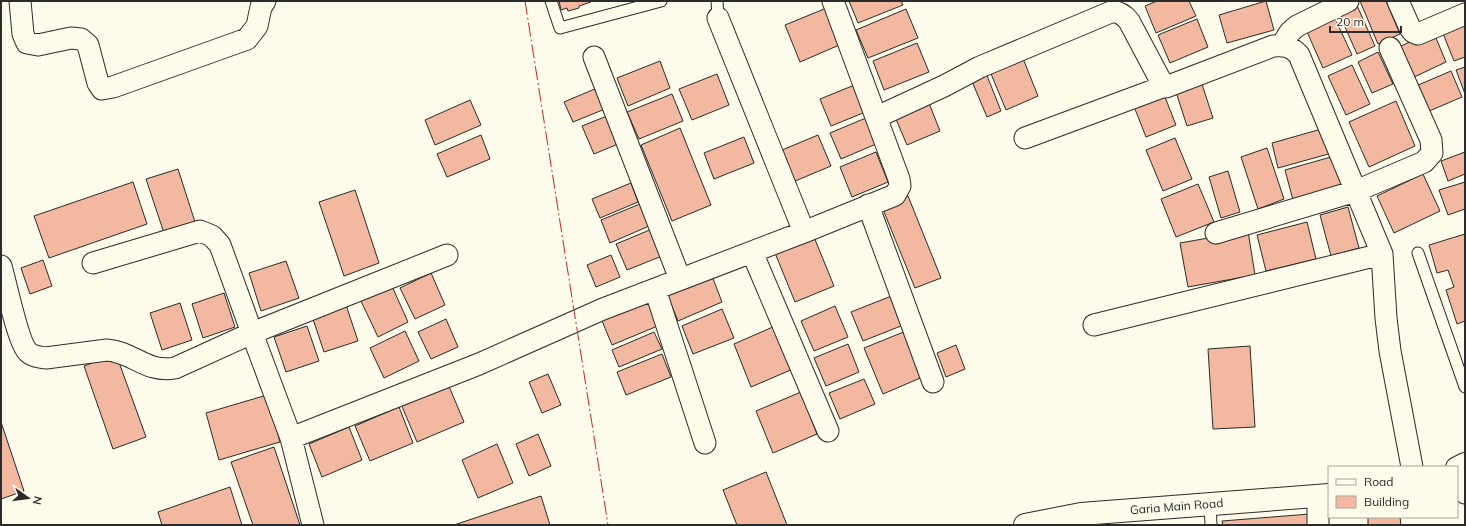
<svg xmlns="http://www.w3.org/2000/svg" width="1466" height="526" font-family="Mulish,sans-serif">
<style>
.building{fill:#f2b8a0;stroke:#2b2b2b}
.lines{fill:none;stroke-linecap:round;stroke-linejoin:round}
.service-casing{stroke:#2b2b2b;stroke-width:13}
.minor-casing{stroke:#2b2b2b;stroke-width:23}
.primary-casing{stroke:#2b2b2b;stroke-width:24}
.service{stroke:#fdfbea;stroke-width:11}
.minor{stroke:#fdfbea;stroke-width:21}
.primary{stroke:#fdfbea;stroke-width:22}
.power{stroke:#c62828;stroke-width:1;stroke-dasharray:14 3 2 3;stroke-linecap:butt}
.labels{text-anchor:middle;stroke-width:3;stroke-linejoin:round;paint-order:stroke}
.street-label{font-size:12px;fill:#2b2b2b;stroke:#fdfbea}
</style>
<rect width="100%" height="100%" fill="#fdfbea"/>
<path class="building" d="M559,1H591V2L579,6V8L568,11L567,8L561,10Z
M849,1H901L903,5L858,23Z
M1157,1H1189L1196,16L1156,33L1145,6Z
M1266,1L1274,30L1227,43L1219,15Z
M1355,1L1375,46L1357,54L1337,9Z
M1360,1H1386L1400,34L1378,44Z
M829,7L844,43L800,62L785,25Z
M906,9L918,38L868,58L856,30Z
M1332,12L1352,55L1323,68L1304,25Z
M1197,19L1208,47L1170,63L1158,35Z
M1465,23V57L1454,61L1442,31Z
M1433,31L1446,62L1412,78L1399,47Z
M917,43L929,72L884,90L873,61Z
M1378,52L1393,84L1372,93L1358,62Z
M1022,56L1038,96L1006,110L989,69Z
M660,61L670,88L628,106L617,78Z
M1352,65L1370,104L1346,115L1328,76Z
M1465,67V94L1456,70Z
M1451,71L1462,97L1427,112L1416,86Z
M986,73L1001,111L987,117L971,79Z
M717,74L729,105L692,120L679,89Z
M1200,78L1213,118L1187,126L1174,86Z
M857,84L868,111L831,126L820,99Z
M597,88L605,109L573,122L564,102Z
M1163,92L1176,125L1146,137L1133,104Z
M672,94L683,121L639,139L627,112Z
M927,98L940,131L907,145L893,112Z
M470,100L481,125L435,145L425,120Z
M1396,101L1415,146L1369,167L1349,122Z
M873,115L883,141L841,159L830,133Z
M607,116L618,144L594,154L582,126Z
M680,128L711,205L672,221L641,145Z
M1325,128L1332,153L1278,168L1272,143Z
M481,135L490,159L447,177L437,154Z
M818,135L831,166L788,184L775,153Z
M744,137L754,163L714,179L704,153Z
M1175,138L1192,179L1163,191L1146,150Z
M1267,148L1284,199L1258,209L1241,157Z
M876,152L888,182L852,197L840,167Z
M1465,152V174L1448,181L1441,161Z
M1338,155L1346,185L1293,200L1285,170Z
M178,169L195,222L164,233L146,179Z
M1228,171L1240,212L1221,218L1209,177Z
M1423,174L1440,211L1394,233L1377,196Z
M133,182L147,224L49,258L34,216Z
M1465,182V209L1448,215L1439,190Z
M631,183L638,202L600,218L592,199Z
M1198,184L1214,222L1176,237L1161,199Z
M355,190L379,263L344,276L319,202Z
M908,196L941,278L915,288L882,207Z
M640,204L649,226L610,243L601,220Z
M1348,207L1359,248L1331,256L1320,215Z
M1307,222L1316,259L1266,271L1257,235Z
M652,229L662,256L627,270L616,244Z
M1248,231L1255,275L1188,287L1180,243Z
M1465,234V321L1457,324L1446,290L1454,287L1448,270L1437,273L1429,245Z
M814,237L834,286L795,302L775,253Z
M611,255L620,277L596,287L587,265Z
M43,260L52,286L30,294L21,268Z
M286,261L299,298L261,311L249,273Z
M431,273L445,305L415,319L400,288Z
M712,276L722,302L678,321L667,294Z
M391,284L408,322L378,337L360,299Z
M224,293L235,327L203,338L192,304Z
M894,295L906,324L863,341L851,312Z
M648,296L660,325L612,345L600,316Z
M180,303L192,340L162,350L150,313Z
M346,305L358,341L324,352L312,316Z
M835,306L848,337L814,351L801,321Z
M722,309L734,338L693,354L682,326Z
M446,319L458,347L431,359L418,332Z
M307,326L319,361L286,372L274,337Z
M775,326L793,369L751,387L734,344Z
M405,331L419,361L384,378L370,348Z
M906,331L925,376L883,394L864,348Z
M654,332L662,349L619,367L612,350Z
M848,344L859,372L826,386L814,358Z
M956,345L965,369L946,377L937,353Z
M1250,346L1255,427L1213,429L1208,349Z
M116,354L146,437L113,449L84,366Z
M662,354L671,377L626,395L617,372Z
M548,374L561,405L542,413L529,382Z
M864,379L875,404L840,419L829,393Z
M448,384L464,422L417,442L401,404Z
M801,392L817,434L773,453L756,411Z
M267,395L280,442L219,460L206,413Z
M399,407L413,443L370,461L355,426Z
M1,422L24,491L1,499Z
M349,427L362,460L322,477L309,444Z
M538,434L551,466L529,476L516,444Z
M497,444L513,483L478,498L462,460Z
M274,447L300,525H253L231,462Z
M766,472L787,525H737L723,490Z
M230,487L242,525H162L158,512Z
M541,496L550,525H454Z
M1310,514L1311,525H1223L1222,521Z
M1368,517H1400L1401,525H1368Z"/>
<g class="lines">
<g class="service-casing">
<path id="service" d="M551,1L560,28L661,1
M717,1L718,18
M1418,253L1465,387
M1210,504L1211,525"/>
</g>
<g class="minor-casing">
<path id="minor" d="M20,1L23,34L27,43L38,45L71,38L81,39L88,45L98,83L102,89L113,87L247,39L257,26L261,7L265,1
M1398,1L1410,28L1413,32L1418,34L1465,14
M1282,45L1290,32L1297,26L1348,1
M594,57L680,279
M877,117L944,86L980,67L1111,12C1119,11 1124,15 1129,21L1163,85L1166,87L1273,46C1284,45 1291,46 1299,55L1382,254L1386,318L1390,351L1412,467
M1025,138L1165,86
M868,205L933,382
M804,232L895,195L900,186L899,179L833,1
M1216,233L1356,191L1424,162L1432,153L1431,140L1390,48
M752,252L828,431
M93,263L200,231L212,236L220,245L252,333L447,255
M1,266C6,283 18,343 28,352C33,357 40,357 46,358L107,350C134,352 145,373 175,368L252,333L291,438L313,525
M655,289L705,443
M1094,325L1382,254
M291,438L479,364L603,309L804,232L718,18
M1457,468L1465,493
M1318,497V525"/>
</g>
<g class="primary-casing">
<g id="primary">
<path d="M1457,468L1465,464"/>
<path id="s1" d="M1025,525L1081,514L1329,495"/>
</g>
</g>
<use href="#service" class="service"/>
<use href="#minor" class="minor"/>
<use href="#primary" class="primary"/>
<path class="power" d="M525,1L608,525"/>
</g>
<g class="labels">
<g class="street-label">
<text dy="4" stroke="none"><textPath href="#s1" startOffset="153">Garia Main Road</textPath></text>
</g>
</g>
<rect width="1466" height="526" fill="none" stroke="#2b2b2b" stroke-width="4"/>
<rect x="1328" y="466" width="130" height="52" fill="#fdfbea" stroke="#a9a89e"/>
<rect x="1336" y="479" width="20" height="6" fill="#fdfbea" stroke="#a9a89e"/>
<text x="1364" y="486" font-size="12" fill="#2b2b2b">Road</text>
<rect x="1336" y="496" width="20" height="12" fill="#f2b8a0" stroke="#a9a89e"/>
<text x="1364" y="506" font-size="12" fill="#2b2b2b">Building</text>
<g transform="translate(28 498) rotate(104)" stroke="#fdfbea" stroke-width="3" paint-order="stroke">
<path d="M0-3L7 15L0 10L-7 15Z" fill="#2b2b2b"/>
<text y="-6" font-size="11" font-weight="bold" text-anchor="middle" fill="#2b2b2b">N</text>
</g>
<path d="M1330 26v6h71v-6" fill="none" stroke="#2b2b2b" stroke-width="2"/>
<text x="1336" y="26" font-size="12" fill="#2b2b2b" stroke="#fdfbea" stroke-width="3" paint-order="stroke">20 m</text>
</svg>
